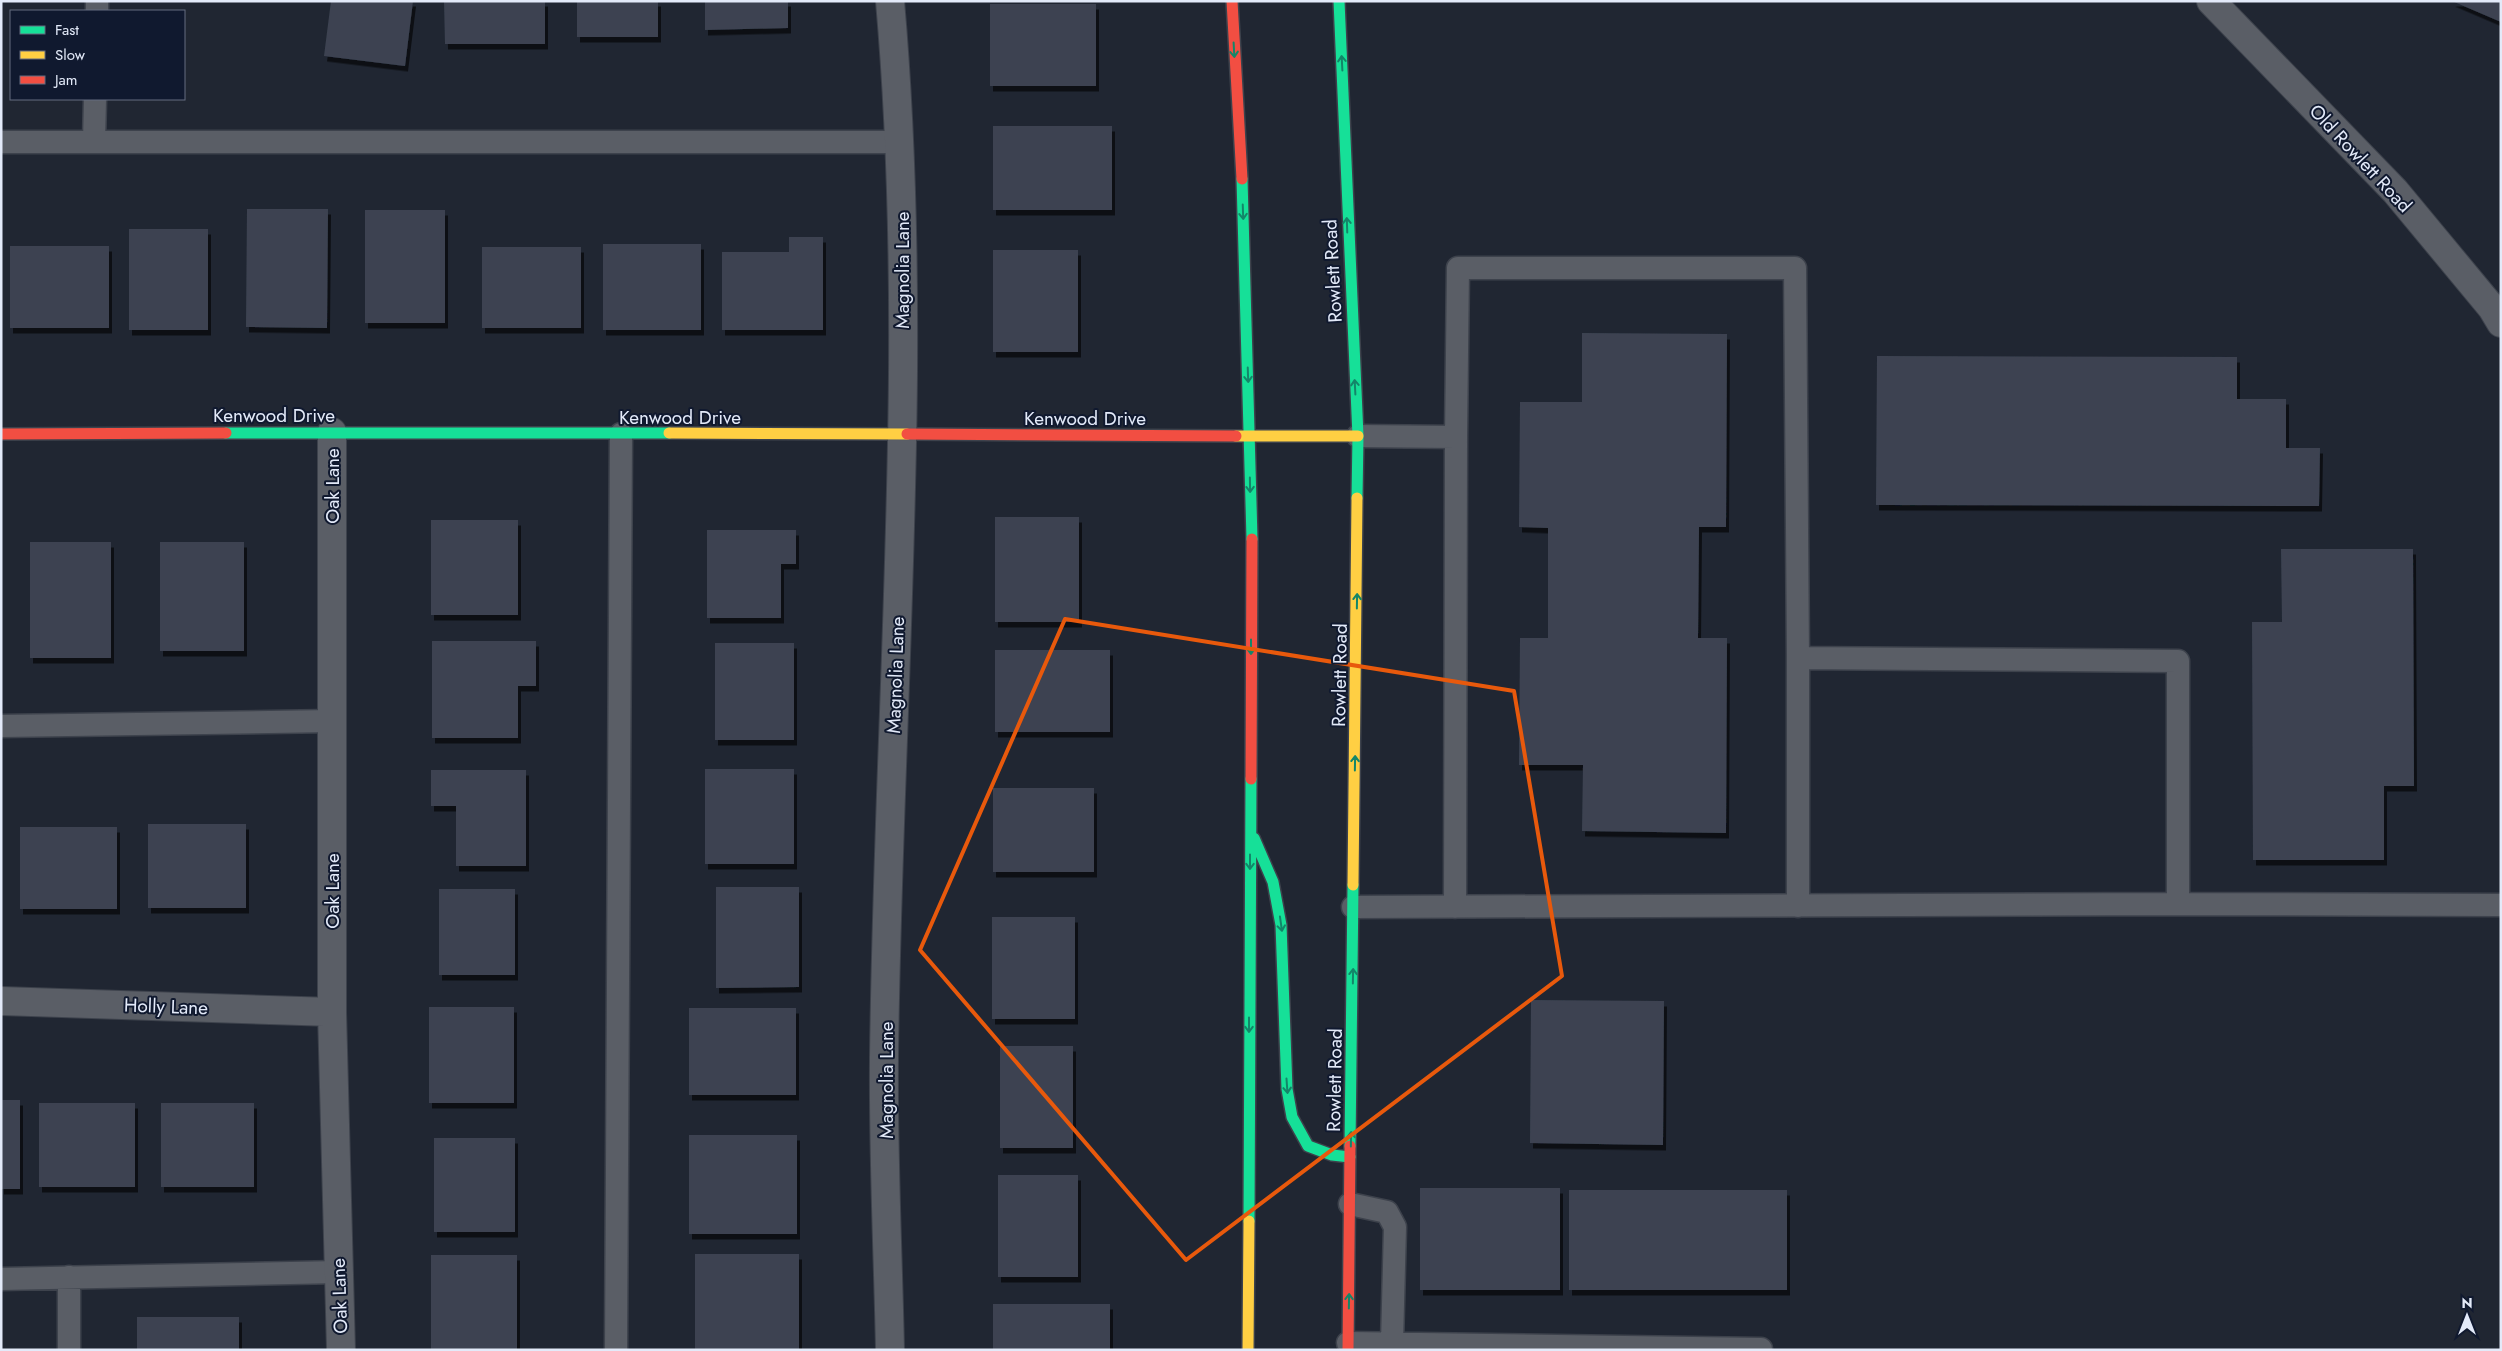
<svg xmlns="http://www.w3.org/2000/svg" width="2502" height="1351" font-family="Jost,sans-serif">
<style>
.building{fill:#3c4351;filter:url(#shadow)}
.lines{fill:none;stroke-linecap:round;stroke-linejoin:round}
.lane-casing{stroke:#3d424c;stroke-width:25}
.street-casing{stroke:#3d424c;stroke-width:30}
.fast-casing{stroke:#3d424c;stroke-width:14}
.slow-casing{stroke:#3d424c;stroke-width:14}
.jam-casing{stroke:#3d424c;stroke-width:14}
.lane{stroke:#5a5e66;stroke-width:22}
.street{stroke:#5a5e66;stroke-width:28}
.fast{stroke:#16e098;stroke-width:11}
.slow{stroke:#ffcf43;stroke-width:11}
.jam{stroke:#f24e42;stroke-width:11}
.oneway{stroke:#138669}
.marked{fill:none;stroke:#e8590c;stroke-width:4;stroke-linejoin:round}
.labels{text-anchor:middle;stroke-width:4;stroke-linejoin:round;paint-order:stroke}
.street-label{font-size:19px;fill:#e3eaf9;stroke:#10192f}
</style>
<defs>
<filter id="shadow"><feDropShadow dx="3" dy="5.5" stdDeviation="0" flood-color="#0009"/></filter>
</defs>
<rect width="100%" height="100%" fill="#202632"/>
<path class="building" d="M331,1H413L405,66L324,56Z
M444,1H545V44H445Z
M577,1H658V37H577Z
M705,1H788V28L705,30Z
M2452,1H2501V22Z
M990,4H1096V86H990Z
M993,126H1112V210H993Z
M247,209H328L327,328L246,327Z
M365,210H445V323H365Z
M129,229H208V330H129Z
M789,237H823V330H722V252H789Z
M603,244H701V330H603Z
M10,246H109V328H10Z
M482,247H581V328H482Z
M993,250H1078V352H993Z
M1582,333L1727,334L1726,527H1699L1698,638H1727L1726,833L1582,831L1583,765H1519L1520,638H1548V528L1519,527L1520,402H1582Z
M1877,356L2237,357V399H2286V448H2320L2319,506L1876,505Z
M995,517H1079V622H995Z
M431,520H518V615H431Z
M707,530H796V564H781V618H707Z
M30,542H111V658H30Z
M160,542H244V651H160Z
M2281,549H2413L2414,786H2384V860H2253L2252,622H2282Z
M432,641H536V686H518V738H432Z
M715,643H794V740H715Z
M995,650H1110V732H995Z
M705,769H794V864H705Z
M431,770H526V866H456V806H431Z
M993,788H1094V872H993Z
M148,824H246V908H148Z
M20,827H117V909H20Z
M716,887H799V987L716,988Z
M439,889H515V975H439Z
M992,917H1075V1019H992Z
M1531,1000L1664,1001L1663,1145L1530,1143Z
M429,1007H514V1103H429Z
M689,1008H796V1095H689Z
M1000,1046H1073V1148H1000Z
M1,1100H20V1189H1Z
M39,1103H135V1187H39Z
M161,1103H254V1187H161Z
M689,1135H797V1234H689Z
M434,1138H515V1232H434Z
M998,1175H1078V1277H998Z
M1420,1188H1560V1290H1420Z
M1569,1190H1787V1290H1569Z
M695,1254H799V1350H695Z
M431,1255H517V1350H431Z
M993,1304H1110V1350H993Z
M137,1317H239V1350L137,1349Z"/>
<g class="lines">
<g class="lane-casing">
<path id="lane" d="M97,11V1
M1,142H900
M94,142L95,99
M1798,658V906
M1,726L332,721
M2178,904L2501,905
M1353,907L2178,904V661L1798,658L1795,268H1458L1456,437L1358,436
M1455,907L1456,437
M1350,1204L1387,1212L1395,1227L1392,1343
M69,1277V1350
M1,1279L339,1272
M1348,1343L1761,1349
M616,1350L621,434"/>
</g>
<g class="street-casing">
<path id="street" d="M2211,1L2395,191L2492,308L2501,323
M332,432V1012L341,1350
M1,1001L332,1012
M890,1350C888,1253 883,1155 884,1058C888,706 921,353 890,1"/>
</g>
<g class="fast-casing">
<path id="fast" d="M1339,1L1358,436L1357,498
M1242,179L1252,539
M226,433H669
M1254,838L1273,882L1281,925L1287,1089L1292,1117L1308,1146L1332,1155L1350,1157
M1350,1146L1353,885
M1249,1221L1251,779"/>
</g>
<g class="slow-casing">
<path id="slow" d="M669,433L907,434
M1236,436H1358
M1353,885L1357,498
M1248,1350L1249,1221"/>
</g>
<g class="jam-casing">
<path id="jam" d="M1232,1L1242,179
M1,434L226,433
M907,434L1236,436
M1251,779L1252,539
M1348,1350L1350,1146"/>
</g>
<use href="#lane" class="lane"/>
<use href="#street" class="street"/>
<use href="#fast" class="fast"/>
<use href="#slow" class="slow"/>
<use href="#jam" class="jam"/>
</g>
<defs><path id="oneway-shaft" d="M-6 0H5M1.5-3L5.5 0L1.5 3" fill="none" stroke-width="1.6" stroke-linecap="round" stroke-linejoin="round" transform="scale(1.25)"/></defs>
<g class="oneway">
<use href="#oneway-shaft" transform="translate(1234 50) rotate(87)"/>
<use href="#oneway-shaft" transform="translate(1342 63) rotate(-93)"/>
<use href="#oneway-shaft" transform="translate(1243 212) rotate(88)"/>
<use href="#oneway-shaft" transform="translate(1347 225) rotate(-92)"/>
<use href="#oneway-shaft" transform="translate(1248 375) rotate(88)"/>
<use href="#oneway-shaft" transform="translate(1355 387) rotate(-93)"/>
<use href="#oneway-shaft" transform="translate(1250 485) rotate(89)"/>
<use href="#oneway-shaft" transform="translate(1357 601) rotate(-89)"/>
<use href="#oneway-shaft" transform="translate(1251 647) rotate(90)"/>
<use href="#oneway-shaft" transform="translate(1355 763) rotate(-89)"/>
<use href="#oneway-shaft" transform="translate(1250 862) rotate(90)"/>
<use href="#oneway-shaft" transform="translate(1281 924) rotate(82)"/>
<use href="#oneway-shaft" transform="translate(1353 976) rotate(-89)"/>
<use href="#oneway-shaft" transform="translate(1249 1025) rotate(90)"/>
<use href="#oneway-shaft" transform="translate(1287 1086) rotate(86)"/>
<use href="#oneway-shaft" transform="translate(1351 1139) rotate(-89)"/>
<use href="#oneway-shaft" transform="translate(1349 1301) rotate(-89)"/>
</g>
<path class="marked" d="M1065,619L1514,691L1562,976L1186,1260L920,950Z"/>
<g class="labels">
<g class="street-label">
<text transform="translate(2361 158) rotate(47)" y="7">Old Rowlett Road</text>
<text transform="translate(902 270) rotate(-90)" y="7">Magnolia Lane</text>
<text transform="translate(1332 271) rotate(-93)" y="7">Rowlett Road</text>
<text x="274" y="422">Kenwood Drive</text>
<text x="680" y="424">Kenwood Drive</text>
<text x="1085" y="425">Kenwood Drive</text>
<text transform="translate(332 486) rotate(-90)" y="7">Oak Lane</text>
<text transform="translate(895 675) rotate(-88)" y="7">Magnolia Lane</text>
<text transform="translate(1339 675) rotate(-89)" y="7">Rowlett Road</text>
<text transform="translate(332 891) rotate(-90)" y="7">Oak Lane</text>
<text transform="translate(166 1006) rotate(2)" y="7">Holly Lane</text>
<text transform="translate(886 1080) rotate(-90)" y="7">Magnolia Lane</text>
<text transform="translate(1334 1080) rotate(-89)" y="7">Rowlett Road</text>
<text transform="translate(339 1296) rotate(-92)" y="7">Oak Lane</text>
</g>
</g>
<rect width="2502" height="1351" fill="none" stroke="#e3eaf9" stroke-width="5"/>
<rect x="10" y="10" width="175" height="90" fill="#10192f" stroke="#646d80"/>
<rect x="20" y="26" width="25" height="8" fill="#16e098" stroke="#646d80"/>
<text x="55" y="35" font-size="15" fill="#e3eaf9">Fast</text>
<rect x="20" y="51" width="25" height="8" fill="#ffcf43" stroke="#646d80"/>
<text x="55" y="60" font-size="15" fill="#e3eaf9">Slow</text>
<rect x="20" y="76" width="25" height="8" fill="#f24e42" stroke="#646d80"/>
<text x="55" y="85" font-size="15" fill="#e3eaf9">Jam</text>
<g transform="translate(2467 1316)" stroke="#10192f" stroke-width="4" paint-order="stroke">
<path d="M0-4L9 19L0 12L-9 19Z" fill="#e3eaf9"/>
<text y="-8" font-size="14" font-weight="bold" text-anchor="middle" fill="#e3eaf9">N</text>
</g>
</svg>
